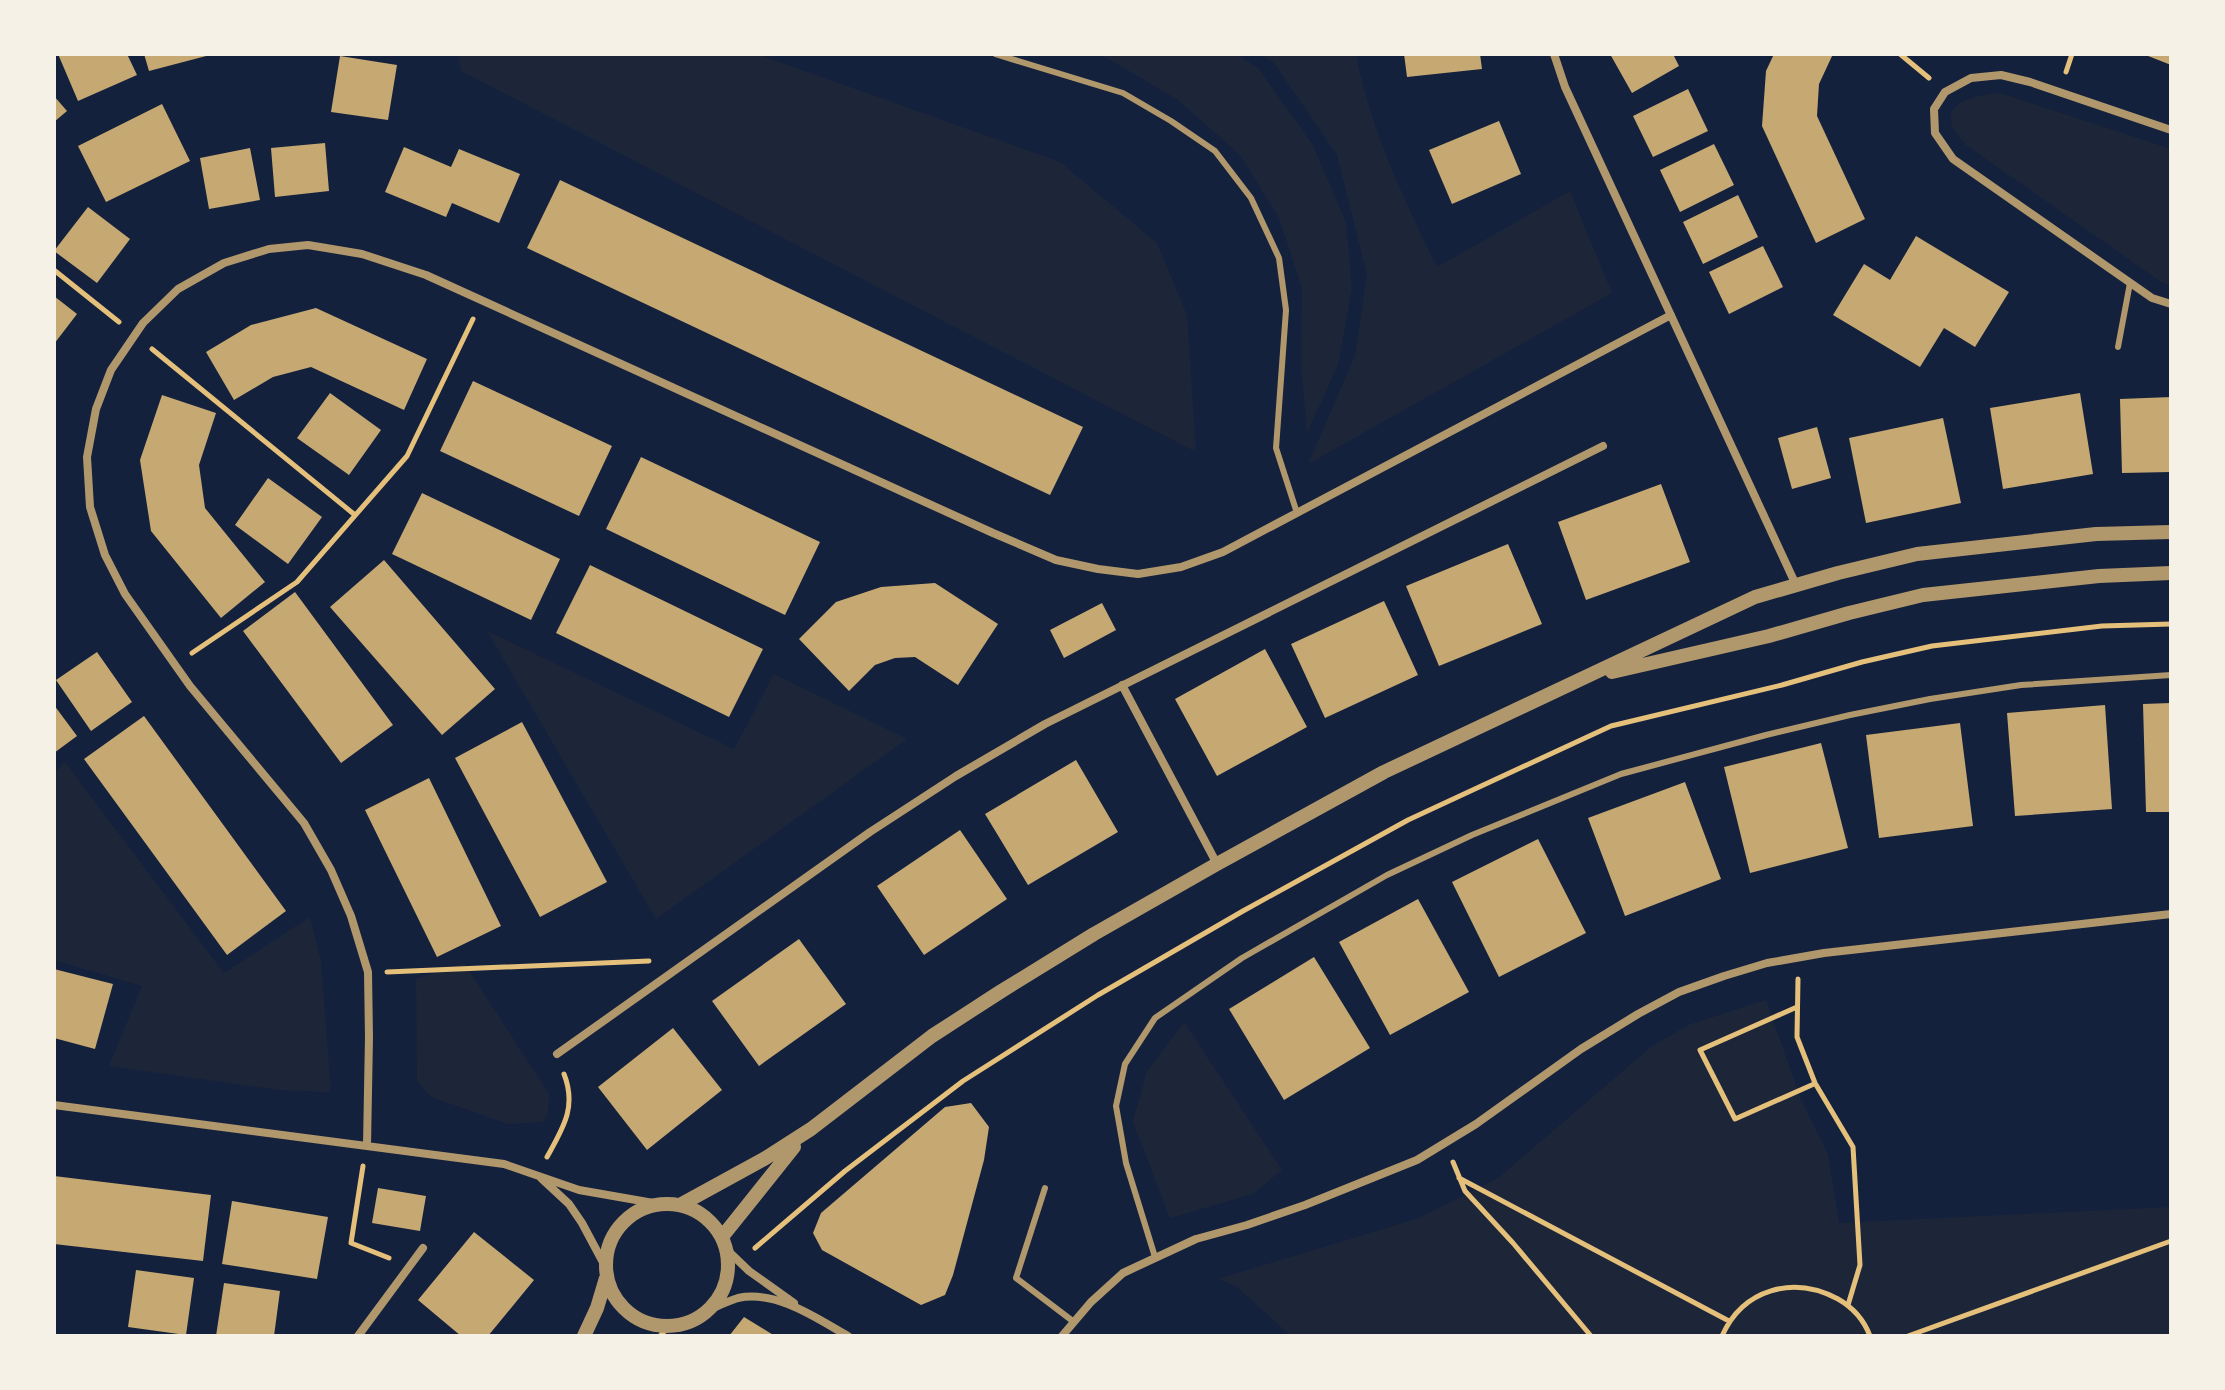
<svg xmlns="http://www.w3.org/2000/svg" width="2225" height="1390" font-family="Overpass,sans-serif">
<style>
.green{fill:#1d2539}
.building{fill:#c6a872}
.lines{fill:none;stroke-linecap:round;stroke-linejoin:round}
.path{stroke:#e5c07b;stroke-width:5}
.service{stroke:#b1986c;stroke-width:6}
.minor{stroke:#b1986c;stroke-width:8}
.tertiary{stroke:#b1986c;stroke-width:14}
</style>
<rect width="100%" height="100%" fill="#14213d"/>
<path class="green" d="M458,54H757L1060,162L1157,243L1187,315L1196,452L461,71Z
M1094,54H1237L1258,68L1313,145L1346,222L1352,289L1338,365L1307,433L1301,365L1302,288L1279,218L1240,155L1178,100L1107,58Z
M1260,54H1356C1370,129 1404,199 1437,267L1570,191L1612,293L1308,464L1355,356L1367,275L1337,155L1274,63Z
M2000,93L2171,149V286L2161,282L1966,145C1962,140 1957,135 1954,130C1939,100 1981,95 2000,93Z
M487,631L734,749L774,674L907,739L656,919Z
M65,762L224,973L310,917L321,962L331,1092L280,1090L109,1066L142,986L54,960V773Z
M464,963L549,1094L548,1113L543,1122L508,1124L431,1097L417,1081L416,979Z
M1766,1000L1802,1102L1828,1154L1839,1223L2171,1207V1336H1291L1237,1287L1218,1279L1419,1218L1498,1178L1651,1047L1688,1025Z
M1184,1022L1282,1170L1253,1194L1170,1218L1133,1122L1147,1071Z"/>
<path class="building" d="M58,54H127L137,75L78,101Z
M144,54H210V55L149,71Z
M1404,54H1480L1482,69L1407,77Z
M1610,54H1673L1679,66L1632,93Z
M1774,54H1833L1819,84L1817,116L1865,219L1816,243L1762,126L1766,71Z
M2143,54H2171V65Z
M340,56L397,65L388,120L331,112Z
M1688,89L1708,131L1653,157L1633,116Z
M54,96L67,111L54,122Z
M162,104L190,161L106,202L78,146Z
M1499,121L1521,174L1452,204L1429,150Z
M325,143L329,191L275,197L271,148Z
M1714,144L1734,185L1680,212L1660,170Z
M404,147L451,167L459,149L520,174L499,223L452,203L446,217L385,192Z
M250,148L260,200L209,209L200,158Z
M560,180L1083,427L1050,495L527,248Z
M1738,195L1758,237L1703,264L1683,222Z
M88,207L130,239L97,283L54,251Z
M1916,236L2009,292L1975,347L1944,328L1920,367L1833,315L1864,264L1890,280Z
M1763,246L1783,287L1729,314L1709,272Z
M54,296L77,314L54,344Z
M316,308L427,359L404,410L311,367L273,377L234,400L206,352L251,325Z
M473,381L612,446L579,516L440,451Z
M330,393L381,430L349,475L297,438Z
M2080,393L2093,474L2003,489L1990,408Z
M162,395L216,413L199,465L205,508L265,582L221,618L151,531L140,460Z
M2171,397V472L2122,473L2120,399Z
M1943,418L1961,503L1866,523L1849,438Z
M1817,427L1831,478L1792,489L1778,438Z
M641,457L820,542L785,615L606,529Z
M268,478L322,517L288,564L235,525Z
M1661,484L1690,562L1586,600L1558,522Z
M422,493L560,559L531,620L392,554Z
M1508,544L1542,624L1439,666L1406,586Z
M384,560L495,689L442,735L330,607Z
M590,565L763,649L729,717L556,633Z
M935,583L998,624L958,685L915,657L895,658L875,665L849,691L799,639L836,602L881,587Z
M295,592L393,725L341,763L243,631Z
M1384,601L1418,675L1325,718L1291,644Z
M1102,603L1116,630L1064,658L1050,630Z
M1265,649L1307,727L1217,776L1175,699Z
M97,652L132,702L91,731L56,680Z
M2171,703V812H2146L2143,704Z
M54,705L77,736L54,753Z
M2105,705L2112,809L2015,816L2007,713Z
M144,716L286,911L227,955L84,759Z
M522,722L607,882L540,917L455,758Z
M1960,723L1973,826L1879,838L1866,735Z
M1821,743L1848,848L1750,873L1724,767Z
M1076,760L1118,832L1028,885L985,814Z
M429,778L501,926L437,957L365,810Z
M1685,782L1721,879L1625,916L1588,818Z
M960,830L1007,899L924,955L877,886Z
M1538,839L1586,933L1499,977L1452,882Z
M1418,899L1469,992L1390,1035L1339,942Z
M799,939L846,1004L759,1066L712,1001Z
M1314,957L1370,1048L1284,1100L1229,1009Z
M54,969L113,984L95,1049L54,1038Z
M673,1028L722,1090L647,1150L598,1087Z
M971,1103L989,1127L984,1160L953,1275L945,1295L921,1305L822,1250L813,1233L821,1213L945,1107Z
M54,1176L211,1195L203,1261L54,1244Z
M378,1188L426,1196L420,1231L372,1223Z
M232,1201L328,1217L317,1279L222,1264Z
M474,1232L534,1280L488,1336H461L418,1300Z
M136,1270L194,1278L186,1335L128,1327Z
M224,1283L280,1291L274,1336H216Z
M744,1317L775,1336H729Z"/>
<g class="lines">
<path class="path" d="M1900,54L1929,78
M2066,72L2072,54
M54,270L119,322
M152,349L355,515
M192,653L297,582L407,456L473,319
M387,972L649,961
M1798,979L1797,1037L1815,1083L1853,1147L1860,1265L1848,1305
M1797,1007L1700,1050L1735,1119L1814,1084
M547,1157C563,1128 577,1107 564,1074
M1453,1162L1465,1191L1513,1243L1591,1336
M363,1166L351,1243L389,1258
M1459,1178L1729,1321
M755,1248L845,1171L963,1081L1098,995L1243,911L1408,820L1611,726L1782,685L1862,662L1932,646L2102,626L2171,624
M660,1336L669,1326
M1722,1336C1743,1289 1793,1275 1838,1299C1852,1307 1864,1320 1870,1336
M1908,1336L2171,1241"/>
<path class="service" d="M995,54L1123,93L1171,121L1215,151L1251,198L1279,258L1286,310L1276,448L1297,513
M2118,347L2130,283
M1045,1188L1016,1278L1074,1322
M1155,1257L1126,1163L1116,1106L1125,1064L1155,1018L1242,958L1387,875L1472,835L1621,774L1766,735L1850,715L1930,699L2021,685L2171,675"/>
<path class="minor" d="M1554,54L1565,87L1796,585
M2171,130L2030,82L2001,75L1971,78L1945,92L1934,109L1935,133L1953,159L2152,298L2171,304
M1122,685L1217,864
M557,1054L870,832L956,776L1045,724L1603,446
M54,1105L504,1164L579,1190L659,1204
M367,1145L369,1037L368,972L351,916L331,870L304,823L190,686L125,594L105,555L90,507L87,457L96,409L111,370L143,323L178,289L224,263L269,249L308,245L362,254L426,275L993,533L1056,560L1098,569L1138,574L1181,567L1223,552L1671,315
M541,1178L569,1204L582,1223L605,1266
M726,1249L749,1271L794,1303
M709,1310C718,1306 728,1301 738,1298C777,1290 816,1318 848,1336
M358,1336L423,1248
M1062,1336L1091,1302L1123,1273L1196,1239L1247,1225L1305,1205L1417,1160L1476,1124L1581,1049L1638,1014L1679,992L1724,976L1767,963L1824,953L2171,914"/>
<path class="tertiary" d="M1612,672L1769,636L1849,613L1923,595L2099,576L2171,573
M606 1265a61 61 0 1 1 122 0a61 61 0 1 1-122 0Z
M680,1205L764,1159L811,1129L932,1036L1000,992L1094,934L1217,864L1384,772L1755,597L1838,573L1917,554L2096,534L2171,532
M722,1237L794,1147
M584,1336L597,1308L606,1278"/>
</g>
<rect width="2225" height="1390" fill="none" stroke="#f6f1e7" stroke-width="112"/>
</svg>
